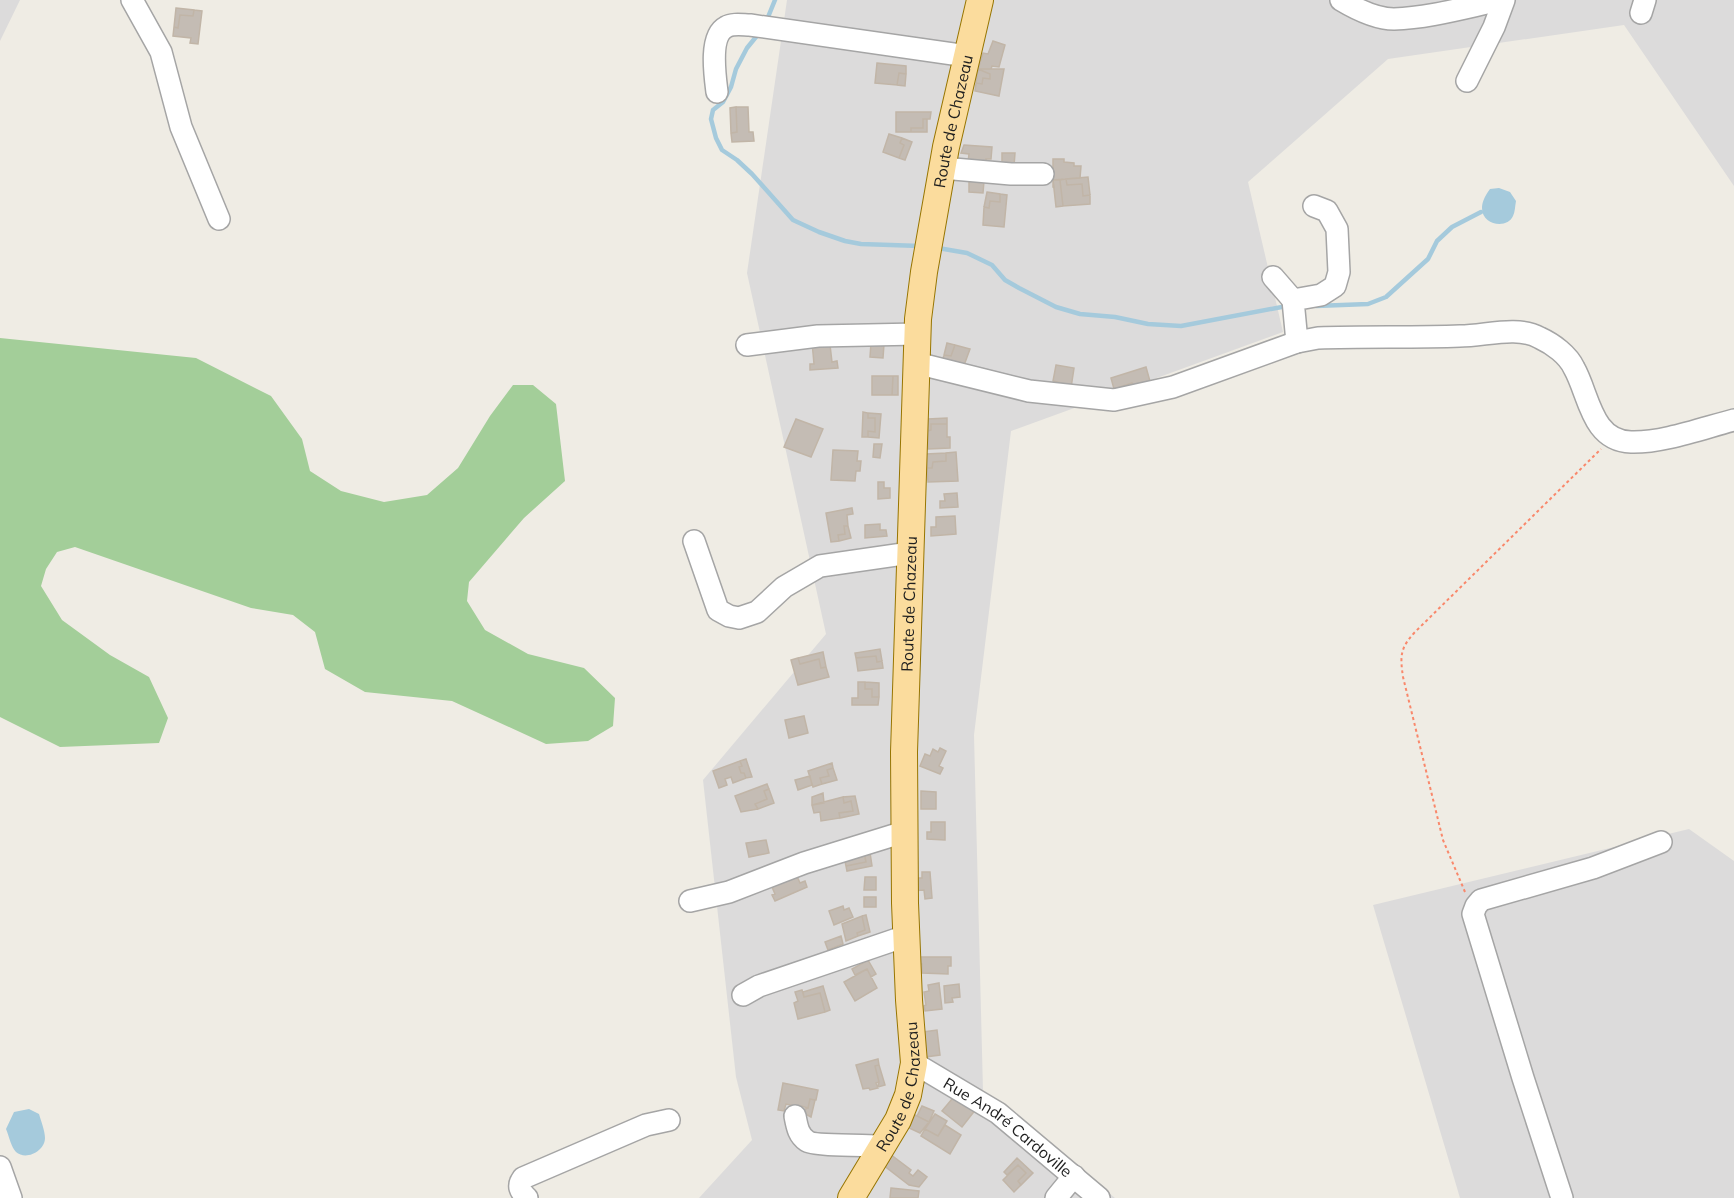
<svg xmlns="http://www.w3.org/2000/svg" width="1734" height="1198" font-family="Mulish,sans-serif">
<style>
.residential{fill:#dcdbdb}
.forest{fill:#a3ce99}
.water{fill:#a5cadc}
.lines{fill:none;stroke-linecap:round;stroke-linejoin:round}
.stream{stroke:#a5cadc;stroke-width:4.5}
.building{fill:#c4bcb4;stroke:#c1b5a7;stroke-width:1.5}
.minor-casing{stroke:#a5a5a5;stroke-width:24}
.major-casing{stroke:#977501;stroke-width:28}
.path{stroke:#f9886b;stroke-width:2;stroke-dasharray:3 3;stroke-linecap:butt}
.minor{stroke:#fff;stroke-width:21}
.major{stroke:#fbdc9d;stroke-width:26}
.labels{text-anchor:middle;stroke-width:6;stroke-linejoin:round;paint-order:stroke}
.street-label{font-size:16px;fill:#1e1e1e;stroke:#fff}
</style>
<rect width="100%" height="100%" fill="#efece4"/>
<path class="residential" d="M0,0H20L0,41Z
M787,0H1734V186L1624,25L1388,59L1248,182L1283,332L1011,431L974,735L983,1091L1115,1198H699L752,1140L736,1077L703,780L826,634L747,273Z
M1689,829L1734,861V1198H1460L1373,905Z"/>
<path class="forest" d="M0,338L196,358L271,396L302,439L310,471L341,491L384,502L427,495L458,468L490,416L513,385H533L556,404L565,481L524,518L469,582L467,601L485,630L528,654L584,668L615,698L613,726L588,741L546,744L452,701L365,692L325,669L315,632L293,615L251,608L75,547L57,552L46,569L41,586L62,620L110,655L149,677L168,718L159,743L60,747L0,717Z"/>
<path class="water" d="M1499,188L1510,192L1516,201C1515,206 1515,212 1513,216C1506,233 1465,222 1490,189Z
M29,1109L39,1114C41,1121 45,1131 45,1138C45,1151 26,1161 16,1152C11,1147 9,1136 6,1129L14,1112Z"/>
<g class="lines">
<path class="stream" d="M766,22L775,0
M760,32L747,48L736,69L731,87L723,102L713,110L711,119L716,138L722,150L737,160L752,174L793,220L819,232L845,241L861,244L920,246
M938,248L967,253L992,265L1005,280L1019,288L1056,307L1080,314L1115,317L1148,324L1181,326L1287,306
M1316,306L1368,304L1386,297L1428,259L1437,241L1452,227L1481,212"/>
</g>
<path class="building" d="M176,8L194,10L193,16L180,15L178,28L174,27Z
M194,10L202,11L198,44L190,43L191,38L173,36L174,27L178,28L180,15L193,16Z
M993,41L1005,45L999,67L992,66L991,69H978L983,53L988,54Z
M877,63L906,66V74L899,73L897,85L875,83Z
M978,69H1004L999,96L975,91L976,83L982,84L983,78L990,79V74Z
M978,69L990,74V79L983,78L982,84L976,83Z
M899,73L906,74L905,86L897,85Z
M736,107H748L749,132H753L754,141L732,142L731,133L737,132Z
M736,107L737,132L731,133L730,108Z
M896,112H931L930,119H923V128H911V132H896Z
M923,119H927V132H911V128H923Z
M889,134L902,138L900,143L904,145L899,158L883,152Z
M902,138L912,142L905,160L899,158L904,145L900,143Z
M964,145L992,147L991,159H986V164L968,162L969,154L961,153Z
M1002,153H1015L1014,166L1002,165Z
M1053,159H1064V162L1074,163V166H1081L1080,178L1053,180L1054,187H1053Z
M1088,177L1090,195L1083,196L1082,184L1067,185L1066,179Z
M969,179L984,181L983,193L969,192Z
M1066,179L1067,185L1082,184L1083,196L1090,195V204L1063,206L1060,180Z
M1053,180H1060L1063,206L1056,207Z
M987,192L1000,194V202L990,201L989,208L984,207Z
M1000,194L1007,195L1004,227L983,225L984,207L989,208L990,201L1000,202Z
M812,342L830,345L832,362L837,361L838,368L810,370V364H814Z
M871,343L884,344L883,358L870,357Z
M947,343L955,345L951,356L944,355Z
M955,345L970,349L963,368L942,362L944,355L951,356Z
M1056,365L1074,368L1071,388L1061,387L1062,383L1053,381Z
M1146,367L1151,385L1135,390L1132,383L1114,389L1111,378Z
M872,376H893L892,395H872Z
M893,376H898V395H892Z
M863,412L868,413V418H875V432L868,431V437H862Z
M868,413L881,414L879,438L868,437V431L875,432V418H868Z
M947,418V424H931V430L928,431V419Z
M796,419L823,429L811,457L784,447Z
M931,424H947V437H950V448L928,449V431L931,430Z
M874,444H882L880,458L873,457Z
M833,450L858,451L857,461H861L860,471H856L855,481L831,480Z
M956,452L958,481L928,482L927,468H932L933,462L946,461V453Z
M946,453V461L933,462L932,468H927L926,454Z
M878,482H884V488H890V498L878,499Z
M957,493L958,507L940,508V501H945L944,494Z
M852,508L853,514L847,515L848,526H844L845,534L838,535L839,541L831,542L826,513Z
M955,516L956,534L931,536V527H936V517Z
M880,524V530H886L887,536L865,538V525Z
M844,526H848L851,538L839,541L838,535L845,534Z
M880,649L882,661L877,662L876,656L856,658L855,653Z
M823,652L826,667L821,668L819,659L800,664L798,658Z
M876,656L877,662L882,661L883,668L858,671L856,658Z
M798,658L800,664L819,659L821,668L826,667L829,677L798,685L791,660Z
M858,682H865V689H872V697H879L878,705H852V698H858Z
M865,682L879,683V697H872V689H865Z
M804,716L808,733L789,738L785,720Z
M940,748L946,751L939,766L943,768L940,774L920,766L925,754L930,756L933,749L938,752Z
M746,759L752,777L746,778L744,773H741L739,767L742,766L740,761Z
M740,761L742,766L739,767L741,773H744L746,778L733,783L731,777L725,779L727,785L719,788L713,771Z
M832,763L833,768L827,770L829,776L820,778L822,784L813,787L808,771Z
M833,768L837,780L822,784L820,778L829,776L827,770Z
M810,776L812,785L798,790L795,780Z
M767,784L769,789L764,791L767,799L755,804L758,809L741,812L735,796Z
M769,789L774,803L758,809L755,804L767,799L764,791Z
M921,791L936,792V809H921Z
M823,793L824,803L812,805V797Z
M855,796L859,814L840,818L839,813L853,811L851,801L844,803L843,797Z
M843,797L844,803L851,801L853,811L839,813L840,818L821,821L820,812L814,813L812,805Z
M931,822H945V840L927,839V832H931Z
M766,840L769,853L749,857L746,843Z
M869,846L872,866L847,871L846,866L866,862L863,848Z
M863,847L866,862L846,866L844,857Z
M922,872H930L932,898L925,899L924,890L911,891L917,878H922Z
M797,876L800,883L805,881L807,887L775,901L772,895L775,894L769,880Z
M865,877H876V890H864Z
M864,897H876V907H864Z
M843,906L844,910L849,908L853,917L834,925L829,911Z
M866,915L870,932L858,936L857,933L865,930L862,916Z
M862,916L865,930L857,933L858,936L846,941L842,924Z
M841,936L843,944L828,950L825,942Z
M919,957H951V966H948V974L922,973V964H919Z
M868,960L876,974L871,977L867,969L855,975L852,969Z
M867,969L877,988L855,1001L844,982Z
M939,983L942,1009L925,1011L924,1006L926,1005L924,992L929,991L928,985Z
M959,984L960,997L952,998L953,1002L945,1003L944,986Z
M823,986L830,1010L825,1012L820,993L804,997L803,992Z
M802,990L804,997L820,993L825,1012L798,1019L794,1003L798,1001L795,992Z
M937,1030L940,1055L917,1058L923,1032Z
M878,1059L879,1065L875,1066L879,1082L876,1083L878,1088L870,1090L869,1088L863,1089L856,1065Z
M879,1065L885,1085L878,1087L879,1082L875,1066Z
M783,1083L818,1090L816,1100L810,1099L808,1108L801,1106L800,1111L790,1109L791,1105L786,1104L784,1111L778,1110Z
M957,1093L976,1109L962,1127L942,1111Z
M810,1099L815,1100L811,1117L800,1111L808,1108Z
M922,1106L934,1111L929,1122L917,1116Z
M935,1114L947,1121L938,1136L925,1129Z
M915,1115L929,1122L920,1133L909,1128Z
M945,1125L961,1135L950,1154L921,1136L925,1129L938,1136Z
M886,1151L911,1170L909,1173L913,1176L918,1170L927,1177L919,1187L909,1185L878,1161Z
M1017,1158L1033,1173L1021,1185L1018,1181L1026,1173L1018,1165L1007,1175L1004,1172Z
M1018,1165L1026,1173L1018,1181L1021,1185L1014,1192L1003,1180Z
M891,1188L919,1191L918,1198H890Z"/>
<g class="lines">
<g class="minor-casing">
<g id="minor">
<path d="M132,0L161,52L181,127L219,219"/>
<path d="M1341,0C1356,9 1376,19 1394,19C1429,18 1467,7 1501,0"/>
<path d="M1641,13L1645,0"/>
<path d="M1467,81L1494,27L1504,0"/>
<path d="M717,92C715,76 709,36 726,27C733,23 743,25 750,25L967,56"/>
<path d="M942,168L1011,174H1043"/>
<path d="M1273,277L1293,300"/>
<path d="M1297,342L1293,300L1321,295L1335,286L1339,272L1337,229L1327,211L1314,206"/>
<path d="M747,345L818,336L918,334"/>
<path d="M916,363L1029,391L1114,400L1173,387L1297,342L1318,338C1365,336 1412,338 1460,336C1486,336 1516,325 1540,338C1553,344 1568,355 1574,368C1589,394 1591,441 1631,442C1662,443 1703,428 1734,420"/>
<path d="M694,541L718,610L729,616L739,618L757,612L784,587L820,566L910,553"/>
<path d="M690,901L729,892L804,863L904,832"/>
<path d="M743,995L759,986L906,936"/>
<path id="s1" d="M914,1063L998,1113L1099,1198"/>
<path d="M795,1116C797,1126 798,1135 807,1141C814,1146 868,1145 881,1146"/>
<path d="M0,1167L11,1198"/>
<path d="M527,1198C520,1191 517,1186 523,1178L646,1125L669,1120"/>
<path d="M1056,1198L1074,1176"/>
<path d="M1562,1198L1523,1078L1473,914L1476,906L1481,900L1593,868L1661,842"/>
</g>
</g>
<g class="major-casing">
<g id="major">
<path id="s2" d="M851,1198L898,1120L908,1095L914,1063L909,1000L905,903L904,752L918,319L924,272L946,147L980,0"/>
</g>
</g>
<path class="path" d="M1465,892L1443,840L1403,677C1400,656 1400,648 1415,632L1601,449"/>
<use href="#minor" class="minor"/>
<use href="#major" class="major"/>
</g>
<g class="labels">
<g class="street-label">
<text dy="6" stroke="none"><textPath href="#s2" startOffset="1096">Route de Chazeau</textPath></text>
<text dy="6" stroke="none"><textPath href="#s2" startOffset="610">Route de Chazeau</textPath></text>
<text dy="6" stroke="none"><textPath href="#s2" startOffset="124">Route de Chazeau</textPath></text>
<text dy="6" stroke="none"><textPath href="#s1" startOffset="114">Rue André Cardoville</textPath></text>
</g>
</g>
</svg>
